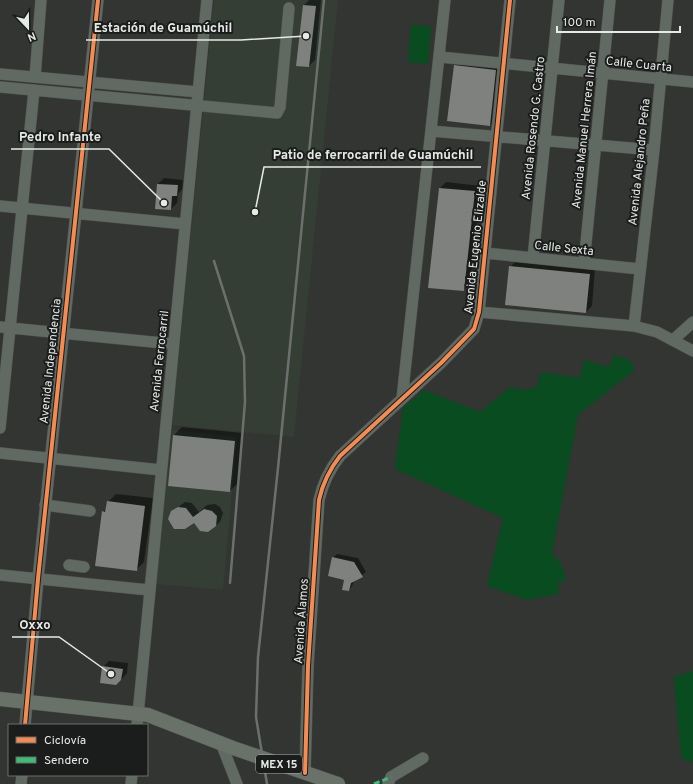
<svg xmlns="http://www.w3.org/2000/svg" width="693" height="784" font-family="Overpass,sans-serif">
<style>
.built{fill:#343e35}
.green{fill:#084c20}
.shadow{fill:#0007}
.building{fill:#7e817e}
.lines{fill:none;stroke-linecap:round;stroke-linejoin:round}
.minor-casing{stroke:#505150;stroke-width:12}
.major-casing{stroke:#505150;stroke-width:15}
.minor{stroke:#606962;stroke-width:11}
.major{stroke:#687269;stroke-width:14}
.rail{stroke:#6b706c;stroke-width:2.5}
.quiet{stroke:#3abd76;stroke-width:3;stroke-dasharray:6 3;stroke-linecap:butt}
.cycleway-casing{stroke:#1a1d1b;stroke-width:6}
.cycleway{stroke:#f68b52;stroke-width:4}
.labels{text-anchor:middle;stroke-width:4;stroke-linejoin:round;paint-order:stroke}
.shield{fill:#1a1d1b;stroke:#a9acaa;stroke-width:1}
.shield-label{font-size:11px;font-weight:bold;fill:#e6eae7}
.street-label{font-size:12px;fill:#e6eae7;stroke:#1a1d1b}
.leader{fill:none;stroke:#e6eae7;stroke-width:1.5}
.callout-dot{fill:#e6eae7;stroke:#1a1d1b;stroke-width:1.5}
.callout-label{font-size:13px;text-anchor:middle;font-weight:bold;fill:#e6eae7;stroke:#1a1d1b;stroke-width:4;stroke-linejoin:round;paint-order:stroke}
</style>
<rect width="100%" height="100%" fill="#323532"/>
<path class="built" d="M214,0H338L294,437L172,425Z
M172,430L237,437L223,590L156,584Z"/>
<path class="green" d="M411,25L431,26L428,64L408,62Z
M614,355L630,360L635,370L578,415L552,554L562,564L566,581L558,582L559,594L527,600L487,586L503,518L395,469L403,408L424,390L480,412L510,387L524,390L537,387L541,372L580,378L584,360L609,367Z
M693,671V761C688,763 684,760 681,757L674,677Z"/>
<path class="shadow" d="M309,0H321L315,60L309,66L304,5Z
M461,60L502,64L496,119L490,125L455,66Z
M164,178L183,180L182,189L178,194L177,203L171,209L156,208L158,184Z
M446,182L481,186L470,284L464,290L440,188Z
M516,261L595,268L592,306L586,312L510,267Z
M182,427L243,433L238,483L230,491L174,435Z
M116,494L153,498L144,562L136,570L103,512L107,508L108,502Z
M185,502L192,503L199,512L207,505L215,504L220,507L223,513L220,522L208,531L194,521L172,512Z
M337,554L358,558L366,572L354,581L352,586L349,590L345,579L333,558Z
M109,661L128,663L127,673L121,680L103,667Z"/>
<path class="building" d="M303,5L316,6L309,67L296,66Z
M454,65L496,70L490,126L447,121Z
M157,184L178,185L177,196H172L171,210L155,209Z
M439,188L475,191L464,291L428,288Z
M509,266L590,274L586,313L505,305Z
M173,435L235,441L230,492L168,486Z
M107,501L145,506L137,571L95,566L102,511L105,512Z
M178,507L186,508L193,517L204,509L212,511L217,516L216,526L208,532L200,531L194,523L185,529H174L168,519L171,511Z
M332,557L354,562L363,577L351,583L349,591L342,590L344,580L328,576Z
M102,666L123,669L121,680L116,685L100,683Z"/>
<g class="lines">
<g class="minor-casing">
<path id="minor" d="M440,57L693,82
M0,74L198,92
M35,77L41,0
M0,87L277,113L280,107L289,8
M431,131L654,150
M0,206L185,224
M485,253L640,269
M533,258L559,0
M584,263L610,0
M479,312L634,326L657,332L693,351
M634,326L654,150L668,0
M0,327L173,344
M673,340L693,322
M402,399L445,0
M0,428L34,90
M0,453L161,470
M45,505L90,511
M69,565L84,567
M0,575L149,590
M25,725L38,579L98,0
M137,725L207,0
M221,743L237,784
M305,773L308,666L319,500C323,482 329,470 340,456L441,363L474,329L479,312L510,0
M21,784L22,775
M131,784L132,775
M388,784L391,777L423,758"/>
</g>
<g class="major-casing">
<path id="major" d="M0,699L148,715L233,748L338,784"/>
</g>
<use href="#minor" class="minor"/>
<use href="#major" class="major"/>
<path class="rail" d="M214,261L244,356L245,402L230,583
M267,784L256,717L258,657L278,468L324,0"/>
<path class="quiet" d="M374,784L391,777"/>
<g class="cycleway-casing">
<path id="cycleway" d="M25,725L38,579L98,0
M305,773L308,666L319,500C323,482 329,470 340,456L441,363L474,329L479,312L510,0"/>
</g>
<use href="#cycleway" class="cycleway"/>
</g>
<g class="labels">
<rect class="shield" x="256" y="755" width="46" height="18" rx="3"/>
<g class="shield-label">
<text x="279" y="768">MEX 15</text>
</g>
<g class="street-label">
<text transform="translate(639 64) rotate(6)" y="4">Calle Cuarta</text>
<text transform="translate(533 128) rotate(-84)" y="4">Avenida Rosendo G. Castro</text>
<text transform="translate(584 130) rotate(-84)" y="4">Avenida Manuel Herrera Imán</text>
<text transform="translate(639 162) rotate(-84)" y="4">Avenida Alejandro Peña</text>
<text transform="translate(475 247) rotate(-84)" y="4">Avenida Eugenio Elizalde</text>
<text transform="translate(564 248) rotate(6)" y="4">Calle Sexta</text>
<text transform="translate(50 361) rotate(-84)" y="4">Avenida Independencia</text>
<text transform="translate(159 361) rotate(-84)" y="4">Avenida Ferrocarril</text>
<text transform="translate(301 621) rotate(-86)" y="4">Avenida Álamos</text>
</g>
</g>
<path class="leader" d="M306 36L241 40H86M164 203L109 149H11M255 212L264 167H481M111 674L59 637H12"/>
<g class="callout-dot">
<circle cx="306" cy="36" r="4"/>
<circle cx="164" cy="203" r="4"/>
<circle cx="255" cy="212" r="4"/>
<circle cx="111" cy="674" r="4"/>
</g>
<g class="callout-label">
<text x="163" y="32">Estación de Guamúchil</text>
<text x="60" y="141">Pedro Infante</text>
<text x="373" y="159">Patio de ferrocarril de Guamúchil</text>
<text x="35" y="629">Oxxo</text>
</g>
<rect x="8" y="724" width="140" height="52" fill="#1a1d1b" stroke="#6c6f6d"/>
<rect x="16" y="737" width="20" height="6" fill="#f68b52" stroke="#6c6f6d"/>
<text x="44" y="744" font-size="12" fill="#e6eae7">Ciclovía</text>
<rect x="16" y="757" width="20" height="6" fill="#3abd76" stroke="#6c6f6d"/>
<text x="44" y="764" font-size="12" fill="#e6eae7">Sendero</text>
<g transform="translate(28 28) rotate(158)" stroke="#1a1d1b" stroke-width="3" paint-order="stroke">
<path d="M0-3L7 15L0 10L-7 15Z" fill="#e6eae7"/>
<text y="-6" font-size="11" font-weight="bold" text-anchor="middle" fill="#e6eae7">N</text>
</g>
<path d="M557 26v6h123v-6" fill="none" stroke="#e6eae7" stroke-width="2"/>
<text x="563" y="26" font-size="12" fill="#e6eae7" stroke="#1a1d1b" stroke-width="3" paint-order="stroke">100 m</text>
</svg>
